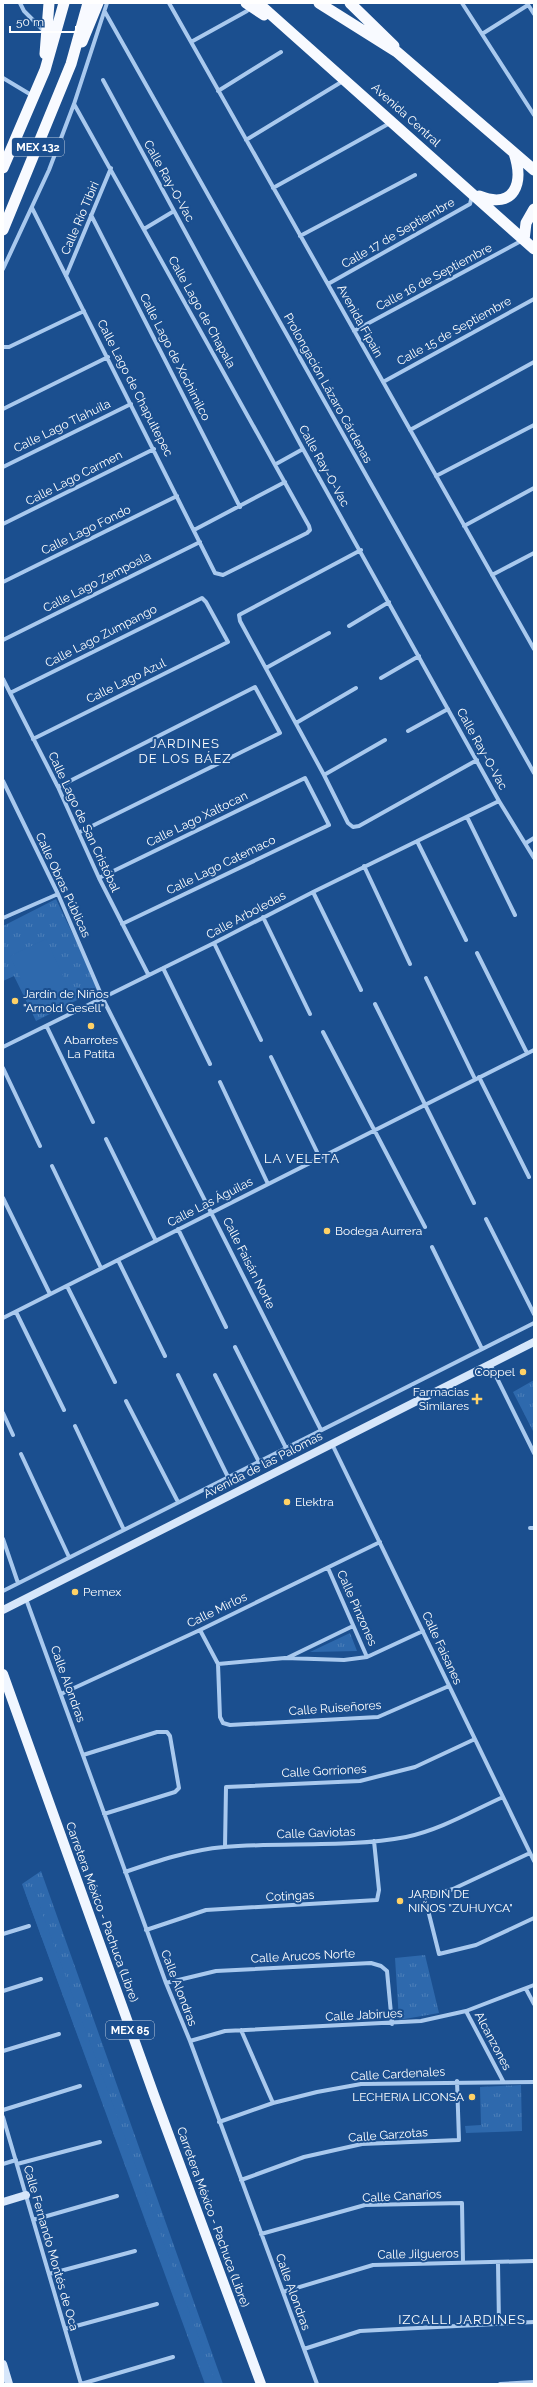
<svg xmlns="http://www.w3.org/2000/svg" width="537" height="2387" font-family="Raleway,sans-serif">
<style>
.park{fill:url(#park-tufts)}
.pitch{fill:#2e69ad}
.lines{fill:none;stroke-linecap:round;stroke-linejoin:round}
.minor{stroke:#a9c9ee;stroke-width:4}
.secondary{stroke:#d6e6fa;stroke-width:8}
.primary{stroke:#f0f6ff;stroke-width:10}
.trunk{stroke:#f8faff;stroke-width:11}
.poi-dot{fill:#ffd166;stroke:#1b4f8f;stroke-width:1.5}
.labels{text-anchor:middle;stroke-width:4;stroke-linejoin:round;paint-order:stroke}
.shield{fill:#1b4f8f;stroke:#bbcadd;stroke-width:1}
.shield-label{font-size:11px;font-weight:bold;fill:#fff}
.street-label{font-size:12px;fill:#fff;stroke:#1b4f8f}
.poi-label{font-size:12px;fill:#fff;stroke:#1b4f8f;text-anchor:start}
.neighbourhood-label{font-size:13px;letter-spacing:1px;fill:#fff;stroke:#1b4f8f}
</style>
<defs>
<pattern id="park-tufts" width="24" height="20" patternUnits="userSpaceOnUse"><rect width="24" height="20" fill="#2e69ad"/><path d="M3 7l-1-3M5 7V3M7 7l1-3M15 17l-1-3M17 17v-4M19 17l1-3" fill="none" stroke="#4d80b9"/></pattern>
</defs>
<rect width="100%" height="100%" fill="#1b4f8f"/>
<path class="park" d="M56,899L99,989L36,1021L14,976L3,981V926Z
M534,1380V1433L513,1392Z
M350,1633L357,1651L310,1652Z
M41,1871L223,2384H205L22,1884Z
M425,1955L439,2013L399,2020L395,1958Z
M521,2085L522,2131L466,2133L465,2126L481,2125L480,2087Z"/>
<path class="pitch" d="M46,939L71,993L35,1010L10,956Z
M29,1886L33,1888L216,2384H206L25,1892Z"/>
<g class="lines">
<path class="minor" d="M20,3L24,11L44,31
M169,3L534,649
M462,3L534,115
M527,3L534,14
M105,12L534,773
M482,34L528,5
M191,42L247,11
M3,78L33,96
M103,80L303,449L499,801L534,858
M218,91L281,52
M246,140L343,81
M273,188L390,123
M32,208L215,573L223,575L307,533L310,530L309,526L74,104
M91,215L240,507
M144,229L174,211
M300,236L415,175
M3,269L49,170L74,104L107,3
M66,276L111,168
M328,284L470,204L472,196
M354,331L523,240
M3,347H9L84,311
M383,382L534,299
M3,409L108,357
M410,430L534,362
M276,464L303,449
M3,467L131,404
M436,476L534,425
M3,524L154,449
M464,526L534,488
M194,530L285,482
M361,550L239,615L240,621L324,775L348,823L353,827L359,826L477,760
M492,575L534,553
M3,582L177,496
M349,626L389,602
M3,640L200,542
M266,668L329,633
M381,678L419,656
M3,679L58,787L99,878L148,974
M10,693L202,598L206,602L228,642L33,739
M296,723L356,688
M408,731L448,709
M324,775L385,740
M3,781L58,894L103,999L321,1430
M58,787L255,687L280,733L80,832
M467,817L515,915
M417,841L466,940
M526,843L534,838
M364,866L410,964
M99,878L305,778L329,825L122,924
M313,892L361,990
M263,917L310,1014
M3,918L58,894
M214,943L261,1040
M477,953L527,1053
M163,968L210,1064
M426,978L475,1079
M375,1004L474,1203
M47,1027L93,1122
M323,1032L425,1227
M3,1047L214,943L313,892L499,801
M271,1057L320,1158
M3,1068L40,1146
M479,1077L529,1177
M220,1082L268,1184
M106,1139L156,1241
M52,1166L101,1268
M3,1198L50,1294
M486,1219L534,1314
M178,1229L226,1327
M432,1247L482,1349
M118,1260L165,1356
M67,1286L115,1382
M16,1312L64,1410
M3,1318L534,1050
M235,1347L286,1448
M490,1364L534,1453
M178,1375L228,1477
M215,1375L259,1462
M126,1401L178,1502
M3,1413L13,1435
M75,1426L124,1530
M332,1444L534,1861
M21,1454L69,1557
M530,1528H534
M3,1539L18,1583
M328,1568L367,1657
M3,1591L534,1323
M26,1599L166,1983L190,2041L317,2384
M200,1630L218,1664L220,1717L223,1723L230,1725L378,1717L449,1686
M287,1658L353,1626
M218,1664L285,1658L344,1660L367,1657L423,1631
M61,1694L200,1630L380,1542
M83,1755L157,1732H167L170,1736L179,1788L175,1792L104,1814
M225,1847L226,1787L360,1781L415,1767L475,1739
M530,1853L453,1889L425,1898L439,1954L476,1945L534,1918
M125,1872C157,1861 190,1850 224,1847C283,1842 349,1848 406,1837C440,1830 472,1811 503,1797
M146,1930L206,1910L377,1900L379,1890L374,1841
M3,1934L29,1926
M166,1983L216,1971L371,1963L381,1966L387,1971L392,2024
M526,1989L534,2004
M3,1991L41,1979
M466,2011L503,2081
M241,2030L273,2103
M190,2041L225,2031L421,2021L466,2011L534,1985
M3,2051L59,2034
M3,2110L80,2086
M3,2117L81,2384
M219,2122L273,2103L317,2092L361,2084L534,2082
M3,2164L16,2160
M17,2164L100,2142
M241,2180L304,2157L362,2144L459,2140L457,2081
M33,2220L117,2196
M261,2234L365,2205L462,2203L463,2263
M498,2263L499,2324
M49,2274L135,2251
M283,2292L373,2265L534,2261
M65,2329L157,2304
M304,2349L360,2331L534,2322
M81,2384L173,2357
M500,2384L534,2382"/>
<path class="secondary" d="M3,1610L534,1342
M3,2202L26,2195
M3,2364L9,2384"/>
<path class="primary" d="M3,1674L154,2095L261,2384"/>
<path class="trunk" d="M246,3L264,15
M258,3L534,249
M319,3L397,52L534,170
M350,3L394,46
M82,42L98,3
M45,54L49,3
M3,168L45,70L64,3
M479,196C515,210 524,183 514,153
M3,230L71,64L88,3
M524,240L526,223L534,209"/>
</g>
<g class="poi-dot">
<circle cx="15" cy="1001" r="4"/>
<circle cx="91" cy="1026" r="4"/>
<circle cx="327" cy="1231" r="4"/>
<circle cx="523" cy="1372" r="4"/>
<path d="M475 1393h4v4h4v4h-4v4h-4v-4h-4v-4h4z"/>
<circle cx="287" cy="1502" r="4"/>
<circle cx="75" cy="1592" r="4"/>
<circle cx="400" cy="1901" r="4"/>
<circle cx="472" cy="2097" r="4"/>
</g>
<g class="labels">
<g class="shield">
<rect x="12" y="138" width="52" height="18" rx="3"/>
<rect x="106" y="2021" width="48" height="18" rx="3"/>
</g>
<g class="shield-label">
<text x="38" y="151">MEX 132</text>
<text x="130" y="2034">MEX 85</text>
</g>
<g class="street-label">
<text transform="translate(406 115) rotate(42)" y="4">Avenida Central</text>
<text transform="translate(169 181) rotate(61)" y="4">Calle Ray-O-Vac</text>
<text transform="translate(80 218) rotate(-67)" y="4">Calle Río Tibiri</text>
<text transform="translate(398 233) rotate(-30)" y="4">Calle 17 de Septiembre</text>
<text transform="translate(434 277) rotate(-28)" y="4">Calle 16 de Septiembre</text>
<text transform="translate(202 312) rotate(61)" y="4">Calle Lago de Chapala</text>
<text transform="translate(360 321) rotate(61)" y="4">Avenida Fipain</text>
<text transform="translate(454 331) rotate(-29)" y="4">Calle 15 de Septiembre</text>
<text transform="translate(175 357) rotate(63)" y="4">Calle Lago de Xochimilco</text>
<text transform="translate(135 388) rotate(63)" y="4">Calle Lago de Chapultepec</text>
<text transform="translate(328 388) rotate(61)" y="4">Prolongación Lázaro Cárdenas</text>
<text transform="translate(62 426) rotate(-26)" y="4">Calle Lago Tlahuila</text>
<text transform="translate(324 466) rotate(61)" y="4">Calle Ray-O-Vac</text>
<text transform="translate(74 478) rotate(-27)" y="4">Calle Lago Carmen</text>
<text transform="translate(86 530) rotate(-26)" y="4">Calle Lago Fondo</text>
<text transform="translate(97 582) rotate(-27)" y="4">Calle Lago Zempoala</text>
<text transform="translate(101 636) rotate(-27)" y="4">Calle Lago Zumpango</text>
<text transform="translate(126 681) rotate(-26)" y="4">Calle Lago Azul</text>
<text transform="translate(482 749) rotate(61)" y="4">Calle Ray-O-Vac</text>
<text transform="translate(197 819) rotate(-26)" y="4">Calle Lago Xaltocan</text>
<text transform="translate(84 822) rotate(65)" y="4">Calle Lago de San Cristóbal</text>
<text transform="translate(221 865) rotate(-26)" y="4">Calle Lago Catemaco</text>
<text transform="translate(63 885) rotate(65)" y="4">Calle Obras Públicas</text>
<text transform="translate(246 915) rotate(-28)" y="4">Calle Arboledas</text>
<text transform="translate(210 1202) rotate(-27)" y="4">Calle Las Águilas</text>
<text transform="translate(249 1263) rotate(63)" y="4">Calle Faisán Norte</text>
<text transform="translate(263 1465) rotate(-27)" y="4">Avenida de las Palomas</text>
<text transform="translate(357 1608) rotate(66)" y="4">Calle Pinzones</text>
<text transform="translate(217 1610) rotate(-26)" y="4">Calle Mirlos</text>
<text transform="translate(442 1648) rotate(65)" y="4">Calle Faisanes</text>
<text transform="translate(68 1684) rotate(70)" y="4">Calle Alondras</text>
<text transform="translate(335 1708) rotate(-4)" y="4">Calle Ruiseñores</text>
<text transform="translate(324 1771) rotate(-3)" y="4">Calle Gorriones</text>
<text transform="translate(316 1833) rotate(-2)" y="4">Calle Gaviotas</text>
<text transform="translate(290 1896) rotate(-3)" y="4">Cotingas</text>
<text transform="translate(102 1912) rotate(70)" y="4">Carretera México - Pachuca (Libre)</text>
<text transform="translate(303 1956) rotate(-3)" y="4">Calle Arucos Norte</text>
<text transform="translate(179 1988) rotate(69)" y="4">Calle Alondras</text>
<text transform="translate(364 2015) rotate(-3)" y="4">Calle Jabirues</text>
<text transform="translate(493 2041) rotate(62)" y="4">Alcanzones</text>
<text transform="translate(398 2074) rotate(-3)" y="4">Calle Cardenales</text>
<text transform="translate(388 2135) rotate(-4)" y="4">Calle Garzotas</text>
<text transform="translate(402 2196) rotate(-3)" y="4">Calle Canarios</text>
<text transform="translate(213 2217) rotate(70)" y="4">Carretera México - Pachuca (Libre)</text>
<text transform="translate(51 2248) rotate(74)" y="4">Calle Fernando Montés de Oca</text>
<text transform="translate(418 2254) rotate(-1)" y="4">Calle Jilgueros</text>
<text transform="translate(293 2292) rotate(70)" y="4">Calle Alondras</text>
</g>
<g class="poi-label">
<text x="23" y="998">Jardín de Niños<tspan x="23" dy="14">"Arnold Gesell"</tspan></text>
<text x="91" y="1044" text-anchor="middle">Abarrotes<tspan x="91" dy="14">La Patita</tspan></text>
<text x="335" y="1235">Bodega Aurrera</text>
<text x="515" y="1376" text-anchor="end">Coppel</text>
<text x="469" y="1396" text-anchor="end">Farmacias<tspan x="469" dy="14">Similares</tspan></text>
<text x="295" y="1506">Elektra</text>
<text x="83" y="1596">Pemex</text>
<text x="408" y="1898">JARDIN DE<tspan x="408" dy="14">NIÑOS "ZUHUYCA"</tspan></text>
<text x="464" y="2101" text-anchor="end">LECHERIA LICONSA</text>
</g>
<g class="neighbourhood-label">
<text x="185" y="748">JARDINES<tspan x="185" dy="15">DE LOS BÁEZ</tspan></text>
<text x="302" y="1163">LA VELETA</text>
<text x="462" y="2324">IZCALLI JARDINES</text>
</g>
</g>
<rect width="537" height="2387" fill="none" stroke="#ffffff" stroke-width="8"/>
<path d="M10 26v6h66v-6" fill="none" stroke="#ffffff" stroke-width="2"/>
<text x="16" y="26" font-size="12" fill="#ffffff" stroke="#1b4f8f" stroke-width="3" paint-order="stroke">50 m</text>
</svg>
